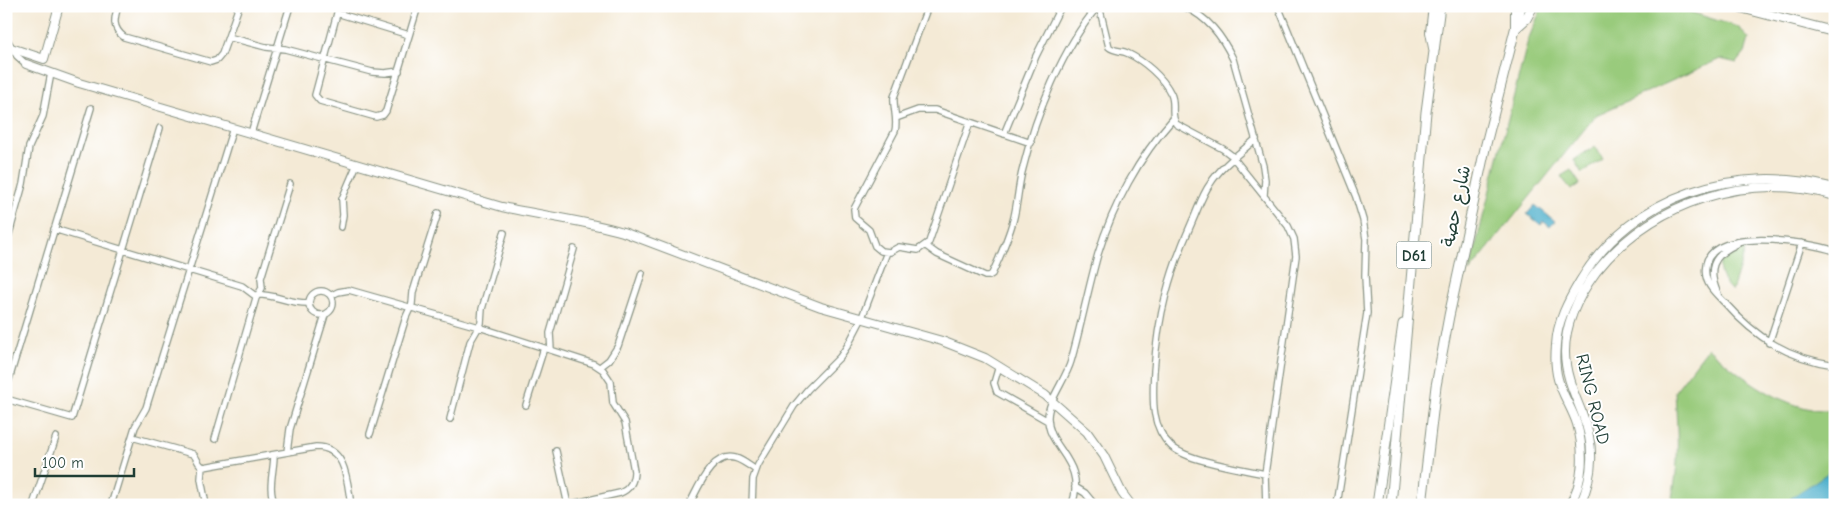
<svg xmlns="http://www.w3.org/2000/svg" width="1841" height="511" font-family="'Comic Neue','Playpen Sans Arabic',sans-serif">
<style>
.green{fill:#99cb7b;stroke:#5c8458}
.water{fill:#4aadca;stroke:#34757f}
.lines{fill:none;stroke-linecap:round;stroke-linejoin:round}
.minor-casing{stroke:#8a9485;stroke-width:8}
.tertiary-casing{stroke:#8a9485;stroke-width:10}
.secondary-casing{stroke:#8a9485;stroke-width:11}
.primary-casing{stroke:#8a9485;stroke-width:11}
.trunk-casing{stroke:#8a9485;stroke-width:12}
.minor{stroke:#fff;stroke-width:5.5}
.tertiary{stroke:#fff;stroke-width:8}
.secondary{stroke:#fff;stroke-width:9}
.primary{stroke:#fff;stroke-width:9}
.trunk{stroke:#fff;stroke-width:10}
.labels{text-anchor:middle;stroke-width:4;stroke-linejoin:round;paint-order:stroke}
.shield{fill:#fff;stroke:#627771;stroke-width:1}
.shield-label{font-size:16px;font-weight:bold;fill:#1f3d34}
.street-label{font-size:18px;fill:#1f3d34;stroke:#fff}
</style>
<rect width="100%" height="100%" fill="#fff"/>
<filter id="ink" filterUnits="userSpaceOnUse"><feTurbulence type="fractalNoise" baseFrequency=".02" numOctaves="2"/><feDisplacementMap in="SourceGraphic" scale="10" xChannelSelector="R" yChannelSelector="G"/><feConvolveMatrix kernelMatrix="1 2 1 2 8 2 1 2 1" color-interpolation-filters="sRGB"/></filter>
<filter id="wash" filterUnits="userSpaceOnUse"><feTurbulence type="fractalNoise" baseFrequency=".0096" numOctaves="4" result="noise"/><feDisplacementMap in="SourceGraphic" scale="20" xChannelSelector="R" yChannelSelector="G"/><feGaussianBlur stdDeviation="1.12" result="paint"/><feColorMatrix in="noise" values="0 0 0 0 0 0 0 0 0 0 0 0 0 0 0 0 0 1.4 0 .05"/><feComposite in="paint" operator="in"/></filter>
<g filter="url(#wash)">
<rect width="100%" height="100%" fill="#f4ead6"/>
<path class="green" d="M1544,6H1671L1738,27L1749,39L1745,53L1737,63L1720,59L1596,115L1469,272L1528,40L1541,9Z
M1595,146L1603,159L1582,173L1574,160Z
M1571,170L1580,184L1571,190L1561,176Z
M1747,244L1732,291C1711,271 1717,248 1747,244Z
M1708,348C1738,374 1772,401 1811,409C1819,410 1827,410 1835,411V505H1670C1681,465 1677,431 1675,391Z"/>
<path class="water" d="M1535,205L1555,221L1550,227L1544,222L1541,225L1527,214Z
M1835,468V505H1781Z"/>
</g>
<g filter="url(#ink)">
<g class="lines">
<g class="minor-casing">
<path id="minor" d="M118,6C114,19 112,28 124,37L211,62L217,60L222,54L239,6
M339,6L315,95L320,101L376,117L383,115L386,111L418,6
M928,6L894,97C893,109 898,119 895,131L854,209L855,218L869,230L875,246L881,251L890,252L899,247L918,250L929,242L970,122
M1099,6L1109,47C1115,52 1121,50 1127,53C1144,61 1163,77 1171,94C1176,104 1170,114 1176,124L1223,149L1231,155L1288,226L1294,239L1296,256L1265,474L1266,505
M1183,6C1208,17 1222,36 1233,59L1263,166L1265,180L1264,195
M1278,6L1356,197L1363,220L1366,239L1365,276L1367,313L1337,505
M337,13L409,35
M228,37L266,47L285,49L372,72L385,73L399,71
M6,38L17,56L26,64
M896,118L918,110H935L1031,143
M251,133L290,6
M1004,134L1036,56L1057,14L1062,6
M1256,139C1240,153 1221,166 1210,184C1202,195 1198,209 1192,222C1169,273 1158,315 1154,371C1153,397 1150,426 1171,446C1187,461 1242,469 1265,474
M341,227L343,215L342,199L357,164
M54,229L242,286L254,295C273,293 289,304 309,303
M6,245L23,184L29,147L43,116L51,73
M926,246L937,254L985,276H989L992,274C1000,257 1008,238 1013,221C1018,203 1018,185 1023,168C1036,114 1062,49 1098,6
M1835,251C1808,242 1697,222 1706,276C1708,287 1717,295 1725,303C1756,338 1788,358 1835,365
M309 303a12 12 0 1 1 24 0a12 12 0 1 1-24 0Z
M1718,294C1707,270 1712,255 1737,244
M332,295L338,292L349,290L479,327L594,364L603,370L611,382L613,403L625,422L634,471C634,482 630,489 620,493L567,505
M1769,343L1802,243
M551,350L550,333L574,249
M999,366L994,383L997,392L1048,421
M600,367L609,360L618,346L642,273
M7,386L91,108
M6,399L72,418L160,128
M526,405L544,348
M450,419L470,342L481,323L482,309L504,233
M370,434L406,317L412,304L413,292L438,213
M132,437L193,454C198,458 197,465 204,467L316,447C347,447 347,482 351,505
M215,439L256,298L262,288L261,278L290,184
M556,451L568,505
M287,452L290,429L325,315
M274,455C274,472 267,488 275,505
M202,466L201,479L206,505
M1075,487L1085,493L1095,505
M33,505L56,437
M111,505L135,427L146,408L233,128
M689,505C698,489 711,452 735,458C743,460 749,466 756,470
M752,505L753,479L758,465L794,406L808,389L840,357L848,345L861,320L887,252
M1072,505C1087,460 1047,449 1048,417C1048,401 1066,379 1071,361C1081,326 1088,289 1098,254C1113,205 1139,157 1173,119"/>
</g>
<g class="tertiary-casing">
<path id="tertiary" d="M11,48L44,59L59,6
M26,64L79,83L502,207C542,216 583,220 623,232L821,307L942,341L985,358L1045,395L1087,432L1104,456L1122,493L1131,505
M1569,505C1585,482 1584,449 1577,424C1572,408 1562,395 1558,379C1555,368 1555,356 1556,345C1557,322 1568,301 1580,281C1633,193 1739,162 1835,188
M1580,505C1594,474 1595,445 1582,413C1574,393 1565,374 1565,352C1565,322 1579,295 1596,272C1653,201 1747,171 1835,196"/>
</g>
<g class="secondary-casing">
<path id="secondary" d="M1377,505L1403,324"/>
</g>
<g class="primary-casing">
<path id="primary" d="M1735,6L1835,32
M1517,27L1526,19L1533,6
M1391,505L1426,112L1440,6
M1422,505L1436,386L1449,316L1486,144L1521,6"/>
</g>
<g class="trunk-casing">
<path id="trunk" d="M1516,6V27
M1434,48L1431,32L1434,6"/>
</g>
<use href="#minor" class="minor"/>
<use href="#tertiary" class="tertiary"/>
<use href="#secondary" class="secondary"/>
<use href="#primary" class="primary"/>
<use href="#trunk" class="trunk"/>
</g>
</g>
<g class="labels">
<rect class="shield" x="1396.5" y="241.5" width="35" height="27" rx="4"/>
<g class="shield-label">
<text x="1414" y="261">D61</text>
</g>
<g class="street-label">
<text transform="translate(1456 206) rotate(-78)" y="6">شارع حصة</text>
<text transform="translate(1593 399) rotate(76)" y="6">RING ROAD</text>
</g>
</g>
<rect width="1841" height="511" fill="none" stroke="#fff" stroke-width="25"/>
<path d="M35 468v8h99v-8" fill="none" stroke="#1f3d34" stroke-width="2.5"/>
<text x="42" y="468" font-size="15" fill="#1f3d34" stroke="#ffffff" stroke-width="4" paint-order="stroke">100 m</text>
</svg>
